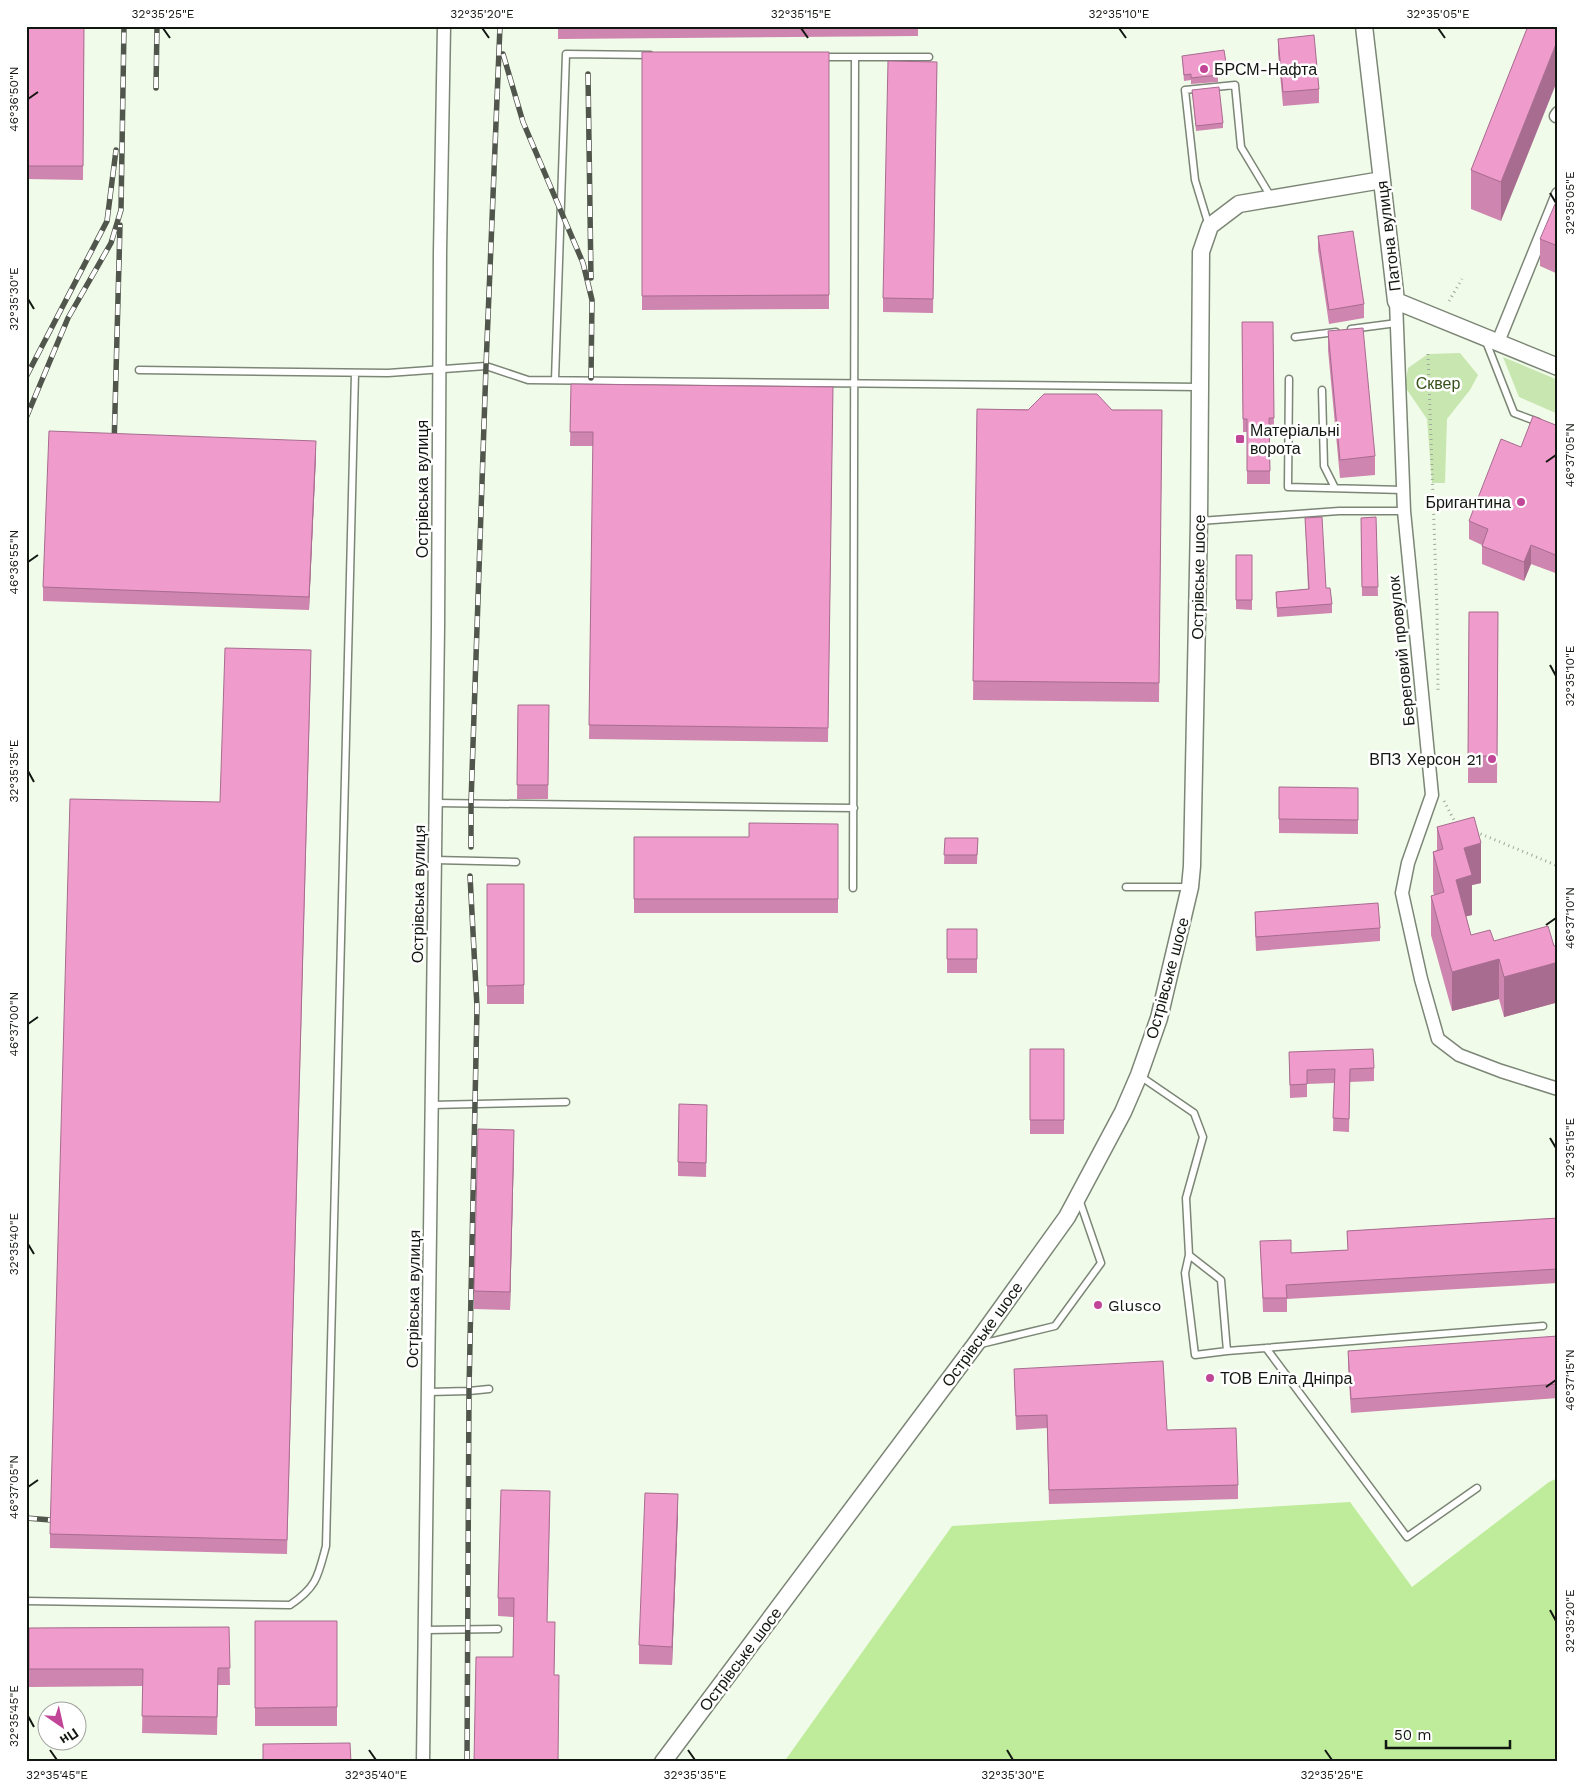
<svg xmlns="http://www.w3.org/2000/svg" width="1584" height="1788" font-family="'Work Sans',sans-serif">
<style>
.green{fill:#c8e7b0}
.water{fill:#beec9a}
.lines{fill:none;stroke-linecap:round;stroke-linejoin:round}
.service-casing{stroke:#7c8676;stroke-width:9}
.minor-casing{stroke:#7c8676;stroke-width:15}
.tertiary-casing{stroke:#7c8676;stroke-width:19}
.path{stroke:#a1a89b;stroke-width:3;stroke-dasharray:1 4;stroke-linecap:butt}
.service{stroke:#fff;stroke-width:6}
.minor{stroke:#fff;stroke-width:12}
.tertiary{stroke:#fff;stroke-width:16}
.rail-casing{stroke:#51564d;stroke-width:5.5}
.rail{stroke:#fff;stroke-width:4;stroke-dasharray:11;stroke-linecap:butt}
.wall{fill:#ce85af}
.shaded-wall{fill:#a76c8f}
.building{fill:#ef9bcc;stroke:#a76c8f}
.ticks{fill:none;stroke:#131711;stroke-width:2}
.poi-dot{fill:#c24697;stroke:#fff;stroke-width:2}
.labels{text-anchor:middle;stroke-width:5;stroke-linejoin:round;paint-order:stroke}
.poi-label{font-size:16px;fill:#131711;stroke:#fff;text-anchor:start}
.street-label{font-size:16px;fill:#131711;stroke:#fff}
.park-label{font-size:16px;fill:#35511a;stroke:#fff}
.neatline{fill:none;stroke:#131711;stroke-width:2}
.ticks-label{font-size:12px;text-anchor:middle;fill:#131711}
</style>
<rect width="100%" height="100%" fill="#f1fbe9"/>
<path class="green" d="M1460,353L1478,375L1470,390L1447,419L1445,483H1432L1427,419L1405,387L1408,368L1428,354Z
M1503,357L1558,380V414L1519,397Z"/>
<path class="water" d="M1558,1478V1762H784L952,1526L1350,1502L1412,1587L1549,1482Z"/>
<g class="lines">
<g class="service-casing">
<path id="service" d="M820,57H929
M1209,226L1195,180L1185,90L1235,85L1241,147L1271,197
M1351,329L1397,323
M1295,337L1336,332
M1485,339L1514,413L1538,422
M139,370L388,373L486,366L528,380L1200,387
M1289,379L1288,487L1403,490
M555,380L566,54L650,55
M1322,390L1324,466L1335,488
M1200,521L1339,511H1404
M436,803L854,808
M435,860L516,862
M1126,887H1189
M853,888L855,57
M1140,1076L1194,1113L1203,1137L1186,1198L1189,1255L1185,1273L1195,1355L1227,1351
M431,1105L566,1102
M1189,1255L1221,1280L1227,1351L1543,1326
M981,1344L1055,1326L1101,1263L1079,1199
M1266,1348L1407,1537L1477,1488
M428,1392L469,1391L489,1389
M26,1601L290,1605C317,1587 318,1576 326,1546L355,373
M425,1630L498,1629"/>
</g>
<g class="minor-casing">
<path id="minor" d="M1558,113L1556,116H1558
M1552,209L1558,194
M1396,301L1404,511L1432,795L1408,863L1402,893L1421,979L1438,1039L1459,1055L1501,1071L1558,1089
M1498,342L1552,209L1558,211
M423,1762L438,627L440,252L444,26"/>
</g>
<g class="tertiary-casing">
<path id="tertiary" d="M1364,26L1396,301L1558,367
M663,1762L975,1345L1067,1217L1123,1112L1139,1075L1159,1018L1190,887L1192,866L1199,521L1201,252L1210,226L1239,204L1382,180"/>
</g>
<path class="path" d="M1449,301L1462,279
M1428,354L1437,610L1438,691
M1444,801L1456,824L1459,825
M1476,832L1558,866"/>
<use href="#service" class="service"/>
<use href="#minor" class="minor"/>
<use href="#tertiary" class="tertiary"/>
<g class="rail-casing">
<path id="rail" d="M503,54L523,122L583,263L592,300L591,378
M588,74L591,278
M156,88L157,26
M26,377L107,221L116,150
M26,418L68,318L111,243L121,210L124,26
M114,447L120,225
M471,847V803L486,366L500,26
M26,1518L51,1520
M467,1762L469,1391L477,1007L470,876"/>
</g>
<use href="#rail" class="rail"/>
</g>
<path class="wall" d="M26,26H84L83,180L26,179Z
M558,26H918V36L558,39Z
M1528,26L1501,221L1471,209V170Z
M1278,39L1319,89V103L1283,106L1278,53Z
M642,52H829V309L642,310Z
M1182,56L1227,69V75L1218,76V82L1191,84V80L1184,81Z
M937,62L933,313L883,312V298Z
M1192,90L1223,123V128L1196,131Z
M1558,206V274L1540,266V239Z
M1318,236L1364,304V318L1329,324L1318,250Z
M1242,322H1273L1274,431H1270V484H1247V432H1243Z
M1328,331L1375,456V475L1340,478L1328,350Z
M571,384L833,387L828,742L589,739L593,446H570Z
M977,409L1162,410L1159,702L973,700Z
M1558,426V574L1531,564L1524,581L1482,564V545L1469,539V521L1521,447Z
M316,455L309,610L43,601V587Z
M1376,517L1378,596H1362L1361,518Z
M1305,518L1326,588L1332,604V613L1277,617L1276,592L1308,589Z
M1236,555H1252V610L1236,609Z
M1469,612H1498L1497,783H1468Z
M311,664L287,1554L50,1548V1534L220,802Z
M518,705H549L548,799H517Z
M1279,787L1358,788V834L1279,833Z
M838,824V913H634V837H749Z
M1437,827L1481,883L1472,885V915L1466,916L1471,935L1494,941L1554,946L1558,945V1014L1555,1003L1504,1017L1499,999L1452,1011L1431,935V896L1434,895L1433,891V852L1437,850Z
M945,838H978L977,864H944Z
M487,884H524V1004H487Z
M1255,912L1380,928V941L1256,951L1255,926Z
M947,929H977V973H947Z
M1030,1049H1064V1134H1030Z
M1289,1052L1374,1068V1081L1350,1082L1349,1132L1333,1131L1334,1083L1307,1084V1097L1290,1098Z
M707,1119L706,1177L678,1176V1162Z
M514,1148L510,1310L474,1309V1291Z
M1558,1218V1283L1287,1299V1312H1263L1260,1241L1291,1253L1348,1250L1347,1231Z
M1558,1336V1398L1351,1413L1348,1365V1351Z
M1014,1369L1167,1430L1238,1485V1499L1049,1504L1047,1428L1016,1430Z
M550,1509L547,1622L555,1640L554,1675L559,1693L513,1657L514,1617L498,1616V1598Z
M678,1513L672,1665L639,1664V1645Z
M255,1621H337V1726H255Z
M229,1627L230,1685H218L217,1735L142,1733L143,1686L29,1687V1628Z"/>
<path class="shaded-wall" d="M1558,39V79L1501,221V182Z
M316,441V455L309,610V597Z
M1531,545V564L1524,581V562Z
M1481,843V883L1472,885V915L1456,919V880L1464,848Z
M1499,959V999L1452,1011V972Z
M1555,963V1003L1504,1017V977Z
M514,1130V1148L510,1310V1292Z
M678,1494V1513L672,1665V1647Z"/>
<path class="building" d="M26,26H84L83,166H26Z
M1528,26H1558V39L1501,182L1471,170Z
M1314,35L1319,89L1283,92L1278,39Z
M1224,50L1227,69L1217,70L1218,75L1191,78V74L1184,75L1182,56Z
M642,52H829V295L642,296Z
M888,61L937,62L933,299L883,298Z
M1219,87L1223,123L1196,126L1192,90Z
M1555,204L1558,206V246L1540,239Z
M1353,231L1364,304L1329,310L1318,236Z
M1242,322H1273L1274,418H1269L1270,471H1247V419H1243Z
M1363,328L1375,456L1340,460L1328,331Z
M571,384L833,387L828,728L589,725L593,432H570Z
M1044,394H1097L1112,410H1162L1159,683L973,681L977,409L1028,410Z
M1533,416L1558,426V556L1531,545L1524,562L1482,546L1488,529L1469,521L1501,439L1521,447Z
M49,431L316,441L309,597L43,587Z
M1322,517L1326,588H1330L1332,604L1277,608L1276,592L1309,589L1305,518Z
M1376,517L1378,587H1362L1361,518Z
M1236,555H1252V600H1236Z
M1469,612H1498L1497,756H1468Z
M225,648L311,650L287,1540L50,1534L70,799L220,802Z
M518,705H549L548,785H517Z
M1279,787L1358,788V820L1279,819Z
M1474,817L1481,843L1464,848L1472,875L1456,880L1471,935L1490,930L1494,941L1548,926L1554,946L1558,945V975L1555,963L1504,977L1499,959L1452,972L1431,896L1444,892L1433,852L1443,849L1437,827Z
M749,823L838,824V899H634V837H749Z
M945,838H978L977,855H944Z
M487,884H524V985L487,986Z
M1378,903L1380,928L1256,937L1255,912Z
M947,929H977V959H947Z
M1030,1049H1064V1120H1030Z
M1373,1049L1374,1068L1350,1069L1349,1119L1333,1118L1335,1069L1307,1070V1084L1290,1085L1289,1052Z
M679,1104L707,1105L706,1163L678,1162Z
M478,1129L514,1130L510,1292L474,1291Z
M1558,1218V1269L1286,1285L1287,1298H1263L1260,1241L1291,1240V1253L1348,1250L1347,1231Z
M1558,1336V1384L1351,1399L1348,1351Z
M1163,1361L1167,1430L1236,1428L1238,1485L1049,1490L1047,1415L1016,1416L1014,1369Z
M501,1490L550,1491L547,1622H555L554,1675H559L558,1762H474L476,1657H513L514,1598H498Z
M645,1493L678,1494L672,1647L639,1645Z
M255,1621H337V1707L255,1708Z
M229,1627L230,1668H218L217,1717L142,1716L143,1669H29V1628Z
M350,1743L351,1762H263V1744Z"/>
<path class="ticks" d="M163,28L170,38M482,28L489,38M801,28L808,38M1119,28L1126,38M1438,28L1445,38M28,99L38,92M1550,193L1556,203M28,299L34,309M1546,462L1556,455M28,562L38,555M1550,665L1556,676M28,771L34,782M1546,925L1556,918M28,1024L38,1017M1550,1138L1556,1148M28,1244L34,1254M1546,1387L1556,1380M28,1487L38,1480M1550,1610L1556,1621M28,1716L34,1727M50,1750L57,1760M369,1750L376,1760M688,1750L695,1760M1007,1750L1013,1760M1325,1750L1332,1760"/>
<g class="poi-dot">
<circle cx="1204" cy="69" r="5"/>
<rect x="1235" y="434" width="10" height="10" rx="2.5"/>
<circle cx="1521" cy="502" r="5"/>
<circle cx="1492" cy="759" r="5"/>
<circle cx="1098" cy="1305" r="5"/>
<circle cx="1210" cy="1378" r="5"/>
</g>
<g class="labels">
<g class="poi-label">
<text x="1214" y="75">БРСМ-Нафта</text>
<text x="1250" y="436">Матеріальні<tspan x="1250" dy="18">ворота</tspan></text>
<text x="1511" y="508" text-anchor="end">Бригантина</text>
<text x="1482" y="765" text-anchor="end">ВПЗ Херсон 21</text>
<text x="1108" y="1311">Glusco</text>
<text x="1220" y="1384">ТОВ Еліта Дніпра</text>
</g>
<g class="street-label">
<text transform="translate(1388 236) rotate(-97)" y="6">Патона вулиця</text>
<text transform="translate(422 489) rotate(-90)" y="6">Острівська вулиця</text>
<text transform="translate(1198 577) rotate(-89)" y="6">Острівське шосе</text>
<text transform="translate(1401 651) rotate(-96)" y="6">Береговий провулок</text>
<text transform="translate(418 894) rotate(-89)" y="6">Острівська вулиця</text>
<text transform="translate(1167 978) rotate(-75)" y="6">Острівське шосе</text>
<text transform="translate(413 1299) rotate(-89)" y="6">Острівська вулиця</text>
<text transform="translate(982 1334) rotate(-54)" y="6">Острівське шосе</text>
<text transform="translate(740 1659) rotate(-53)" y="6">Острівське шосе</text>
</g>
<g class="park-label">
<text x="1438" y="389">Сквер</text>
</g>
</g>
<rect width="1584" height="1788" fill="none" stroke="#ffffff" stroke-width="55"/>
<g transform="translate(62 1726) rotate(146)"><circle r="24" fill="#ffffff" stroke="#a1a2a0"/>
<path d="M0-4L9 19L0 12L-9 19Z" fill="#c24697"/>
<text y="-8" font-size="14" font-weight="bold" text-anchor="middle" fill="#131711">Пн</text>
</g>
<path d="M1386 1740v8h124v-8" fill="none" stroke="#131711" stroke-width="2.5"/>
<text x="1394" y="1740" font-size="15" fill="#131711" stroke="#ffffff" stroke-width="4" paint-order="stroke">50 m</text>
<rect x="28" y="28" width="1528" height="1732" class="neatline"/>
<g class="ticks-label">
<text x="163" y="18">32°35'25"E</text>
<text x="482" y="18">32°35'20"E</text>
<text x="801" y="18">32°35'15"E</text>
<text x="1119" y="18">32°35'10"E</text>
<text x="1438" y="18">32°35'05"E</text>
<text transform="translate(14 99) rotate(-90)" y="4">46°36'50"N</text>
<text transform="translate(1570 203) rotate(-90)" y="4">32°35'05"E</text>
<text transform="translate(14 299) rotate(-90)" y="4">32°35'30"E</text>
<text transform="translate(1570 455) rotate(-90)" y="4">46°37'05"N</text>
<text transform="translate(14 562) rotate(-90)" y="4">46°36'55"N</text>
<text transform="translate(1570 676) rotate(-90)" y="4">32°35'10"E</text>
<text transform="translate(14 771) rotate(-90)" y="4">32°35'35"E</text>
<text transform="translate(1570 918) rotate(-90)" y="4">46°37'10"N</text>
<text transform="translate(14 1024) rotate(-90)" y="4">46°37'00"N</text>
<text transform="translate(1570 1148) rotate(-90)" y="4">32°35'15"E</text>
<text transform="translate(14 1244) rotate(-90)" y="4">32°35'40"E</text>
<text transform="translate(1570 1380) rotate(-90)" y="4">46°37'15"N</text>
<text transform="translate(14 1487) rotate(-90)" y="4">46°37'05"N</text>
<text transform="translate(1570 1621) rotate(-90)" y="4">32°35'20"E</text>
<text transform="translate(14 1716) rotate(-90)" y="4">32°35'45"E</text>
<text x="57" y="1779">32°35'45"E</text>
<text x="376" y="1779">32°35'40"E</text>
<text x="695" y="1779">32°35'35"E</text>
<text x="1013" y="1779">32°35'30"E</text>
<text x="1332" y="1779">32°35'25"E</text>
</g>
</svg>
